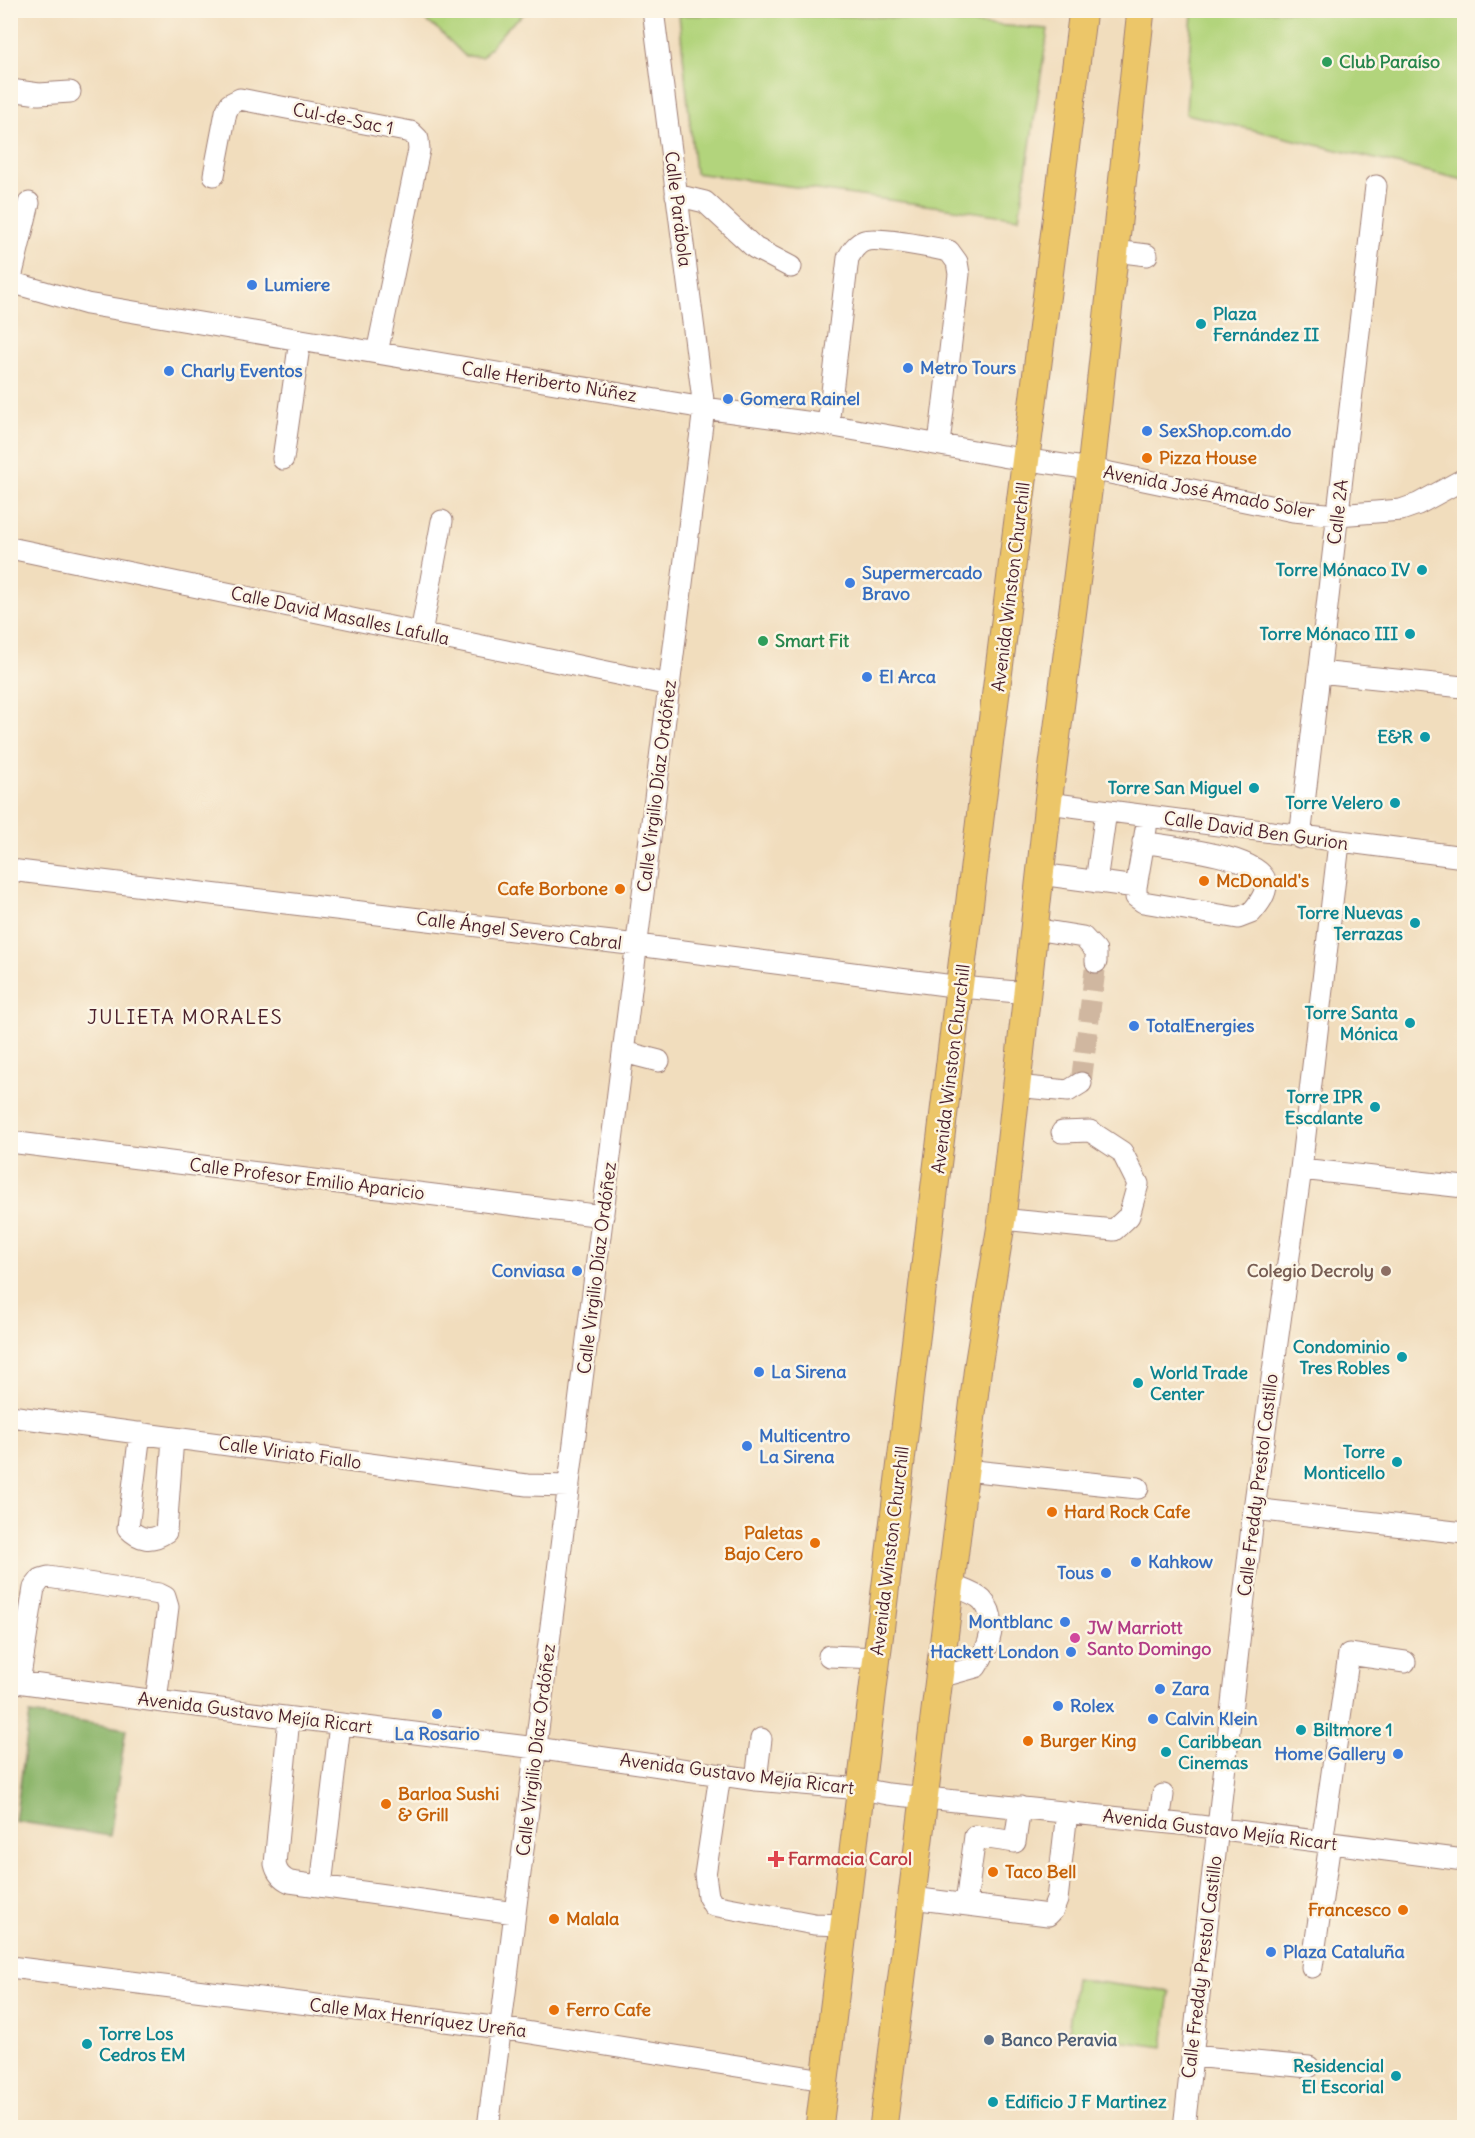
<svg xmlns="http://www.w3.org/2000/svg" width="1475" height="2138" font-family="Delius,sans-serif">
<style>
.green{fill:#b2d47c;stroke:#7e7a54;stroke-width:1.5}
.forest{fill:#8db66c;stroke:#6c6a4c;stroke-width:1.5}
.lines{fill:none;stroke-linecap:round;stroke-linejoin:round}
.minor-tunnel{stroke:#d0b7a0;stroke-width:21;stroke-dasharray:21 10;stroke-linecap:butt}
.minor-casing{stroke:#9e7e74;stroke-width:23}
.major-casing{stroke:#9e7e74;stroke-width:29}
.minor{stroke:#fff;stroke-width:21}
.major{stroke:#ecc669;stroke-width:27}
.leisure-dot{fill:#2e9e5b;stroke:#fcf5e5;stroke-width:2}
.shop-dot{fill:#3f7fe0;stroke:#fcf5e5;stroke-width:2}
.culture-dot{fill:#0f9aa8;stroke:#fcf5e5;stroke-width:2}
.food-dot{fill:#e8710a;stroke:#fcf5e5;stroke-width:2}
.education-dot{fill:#8d6e63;stroke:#fcf5e5;stroke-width:2}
.hotel-dot{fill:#d1479c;stroke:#fcf5e5;stroke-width:2}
.health-dot{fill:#e0444e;stroke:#fcf5e5;stroke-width:2}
.service-dot{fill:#5c6f8a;stroke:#fcf5e5;stroke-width:2}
.labels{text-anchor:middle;stroke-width:5;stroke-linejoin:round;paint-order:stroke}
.leisure-label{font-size:18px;font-weight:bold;fill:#27864d;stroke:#fcf5e5;text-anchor:start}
.street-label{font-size:18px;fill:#4a1f2b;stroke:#fcf5e5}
.shop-label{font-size:18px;font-weight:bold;fill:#366cbe;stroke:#fcf5e5;text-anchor:start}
.culture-label{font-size:18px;font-weight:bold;fill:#0d838f;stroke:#fcf5e5;text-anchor:end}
.food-label{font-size:18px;font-weight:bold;fill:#c56008;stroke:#fcf5e5;text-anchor:start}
.education-label{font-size:18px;font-weight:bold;fill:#785e54;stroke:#fcf5e5;text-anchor:end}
.hotel-label{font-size:18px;font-weight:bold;fill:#b23c85;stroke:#fcf5e5;text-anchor:start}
.health-label{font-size:18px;font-weight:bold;fill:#be3a42;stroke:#fcf5e5;text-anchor:start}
.service-label{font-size:18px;font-weight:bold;fill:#4e5e75;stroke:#fcf5e5;text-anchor:start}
.neighbourhood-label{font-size:20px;letter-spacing:1.5px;fill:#4a1f2b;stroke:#fcf5e5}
</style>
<rect width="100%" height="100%" fill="#fcf5e5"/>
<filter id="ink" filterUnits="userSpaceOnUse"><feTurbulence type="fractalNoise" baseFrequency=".0167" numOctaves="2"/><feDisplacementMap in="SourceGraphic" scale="12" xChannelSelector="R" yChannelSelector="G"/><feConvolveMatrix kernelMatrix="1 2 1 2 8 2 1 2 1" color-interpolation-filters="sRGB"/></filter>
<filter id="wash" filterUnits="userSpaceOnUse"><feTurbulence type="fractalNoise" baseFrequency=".008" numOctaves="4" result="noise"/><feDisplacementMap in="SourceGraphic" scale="24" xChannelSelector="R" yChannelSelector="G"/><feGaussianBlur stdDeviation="1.35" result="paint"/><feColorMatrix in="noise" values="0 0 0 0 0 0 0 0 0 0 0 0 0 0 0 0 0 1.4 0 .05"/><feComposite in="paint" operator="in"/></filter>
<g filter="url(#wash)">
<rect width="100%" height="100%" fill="#f1ddbd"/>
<path class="green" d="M412,11H527L506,29L482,57L465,56L440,31Z
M1192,11H1464V180L1186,114Z
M679,15L870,16L1048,29L1019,218L695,173Z
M1075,1979L1170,1992L1163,2047L1068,2034Z"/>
<path class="forest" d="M30,1714L126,1729L110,1836L15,1821Z"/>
</g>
<g filter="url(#ink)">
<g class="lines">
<path class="minor-tunnel" d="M1081,1083L1096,962"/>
<g class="minor-casing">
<path id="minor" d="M10,90L39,94L70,92
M214,175L226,112L230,104L240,99L411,132L418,139L419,150L377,353
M676,195L705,202L755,248L791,267
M1115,251L1147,255
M10,282L87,304L704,408L828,425L1002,456L1091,469L1293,511L1338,515L1401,510L1418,504L1464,479
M10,282L29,203
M828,425L848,258C852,251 856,244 864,241C877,236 934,248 949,251L957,262L959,274L939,444
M283,459L300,340
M10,548L670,685
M421,633L442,521
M1319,672L1463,687
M1048,803L1464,857
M1300,838L1376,186
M10,870L637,945L961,987L1028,993
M1040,874L1136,887L1146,829
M1096,882L1106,811
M1136,887V897L1143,902L1238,918L1251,913C1258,905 1269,892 1265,880C1257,855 1168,847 1143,842
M1034,929L1083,937L1096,951V962
M624,1052L659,1061
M1015,1086L1068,1091L1081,1083
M10,1142L603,1216
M1301,1169L1464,1187
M1002,1219L1114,1230L1129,1216L1138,1184L1122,1152L1090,1131L1062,1132
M10,1416L527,1485L569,1486
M140,1433L128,1528C139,1540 152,1542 166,1532L173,1438
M965,1470L1138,1488
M1254,1509L1464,1533
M829,1656L877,1658
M940,1677L976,1667C989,1648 1000,1619 982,1600C975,1593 960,1589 951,1585
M10,1681L156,1701L536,1748L756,1780L861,1789L888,1794L1199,1826L1464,1860
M19,1682L34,1588L41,1579L48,1577L159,1594L165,1597L168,1607L156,1701
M289,1718L275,1864C277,1873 281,1878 290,1882L515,1913
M720,1775L705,1875L708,1896L713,1905L814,1924L843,1925
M756,1780L761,1739
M1159,1822L1163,1795
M1322,1843L1349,1654L1405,1662
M321,1886L340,1724
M912,1898L1048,1915L1053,1910L1057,1900L1067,1812
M966,1904L975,1836L1015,1842L1020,1807
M10,1967L501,2028L824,2080
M1312,1967L1330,1843
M1192,2056L1309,2067
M488,2128L704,408L653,10
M1184,2128L1254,1509L1301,1169L1339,843"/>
</g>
<g class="major-casing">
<path id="major" d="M819,2128L983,794L1083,10
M883,2128L965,1470L978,1366L1002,1219L1048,803L1091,469L1141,10"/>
</g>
<use href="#minor" class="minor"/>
<use href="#major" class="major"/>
</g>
</g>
<g class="leisure-dot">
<circle cx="1327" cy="62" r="6"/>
<circle cx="763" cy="641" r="6"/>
</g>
<g class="shop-dot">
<circle cx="252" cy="285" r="6"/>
<circle cx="908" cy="368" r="6"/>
<circle cx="169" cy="371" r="6"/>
<circle cx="728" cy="399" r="6"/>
<circle cx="1147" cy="431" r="6"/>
<circle cx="850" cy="583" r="6"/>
<circle cx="867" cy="677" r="6"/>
<circle cx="1134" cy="1026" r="6"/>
<circle cx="577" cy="1271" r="6"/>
<circle cx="759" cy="1372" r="6"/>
<circle cx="747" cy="1446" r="6"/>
<circle cx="1136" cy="1562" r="6"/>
<circle cx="1106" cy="1573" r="6"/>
<circle cx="1065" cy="1622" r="6"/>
<circle cx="1071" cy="1652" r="6"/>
<circle cx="1160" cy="1689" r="6"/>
<circle cx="1058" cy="1706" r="6"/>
<circle cx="437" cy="1714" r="6"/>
<circle cx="1153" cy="1719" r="6"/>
<circle cx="1398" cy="1754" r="6"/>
<circle cx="1271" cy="1952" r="6"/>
</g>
<g class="culture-dot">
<circle cx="1201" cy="324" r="6"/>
<circle cx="1422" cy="570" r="6"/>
<circle cx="1410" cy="634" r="6"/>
<circle cx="1425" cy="737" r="6"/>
<circle cx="1254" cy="788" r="6"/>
<circle cx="1395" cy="803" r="6"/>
<circle cx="1415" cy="923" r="6"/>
<circle cx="1410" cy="1023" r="6"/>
<circle cx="1375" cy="1107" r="6"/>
<circle cx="1402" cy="1357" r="6"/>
<circle cx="1138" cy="1383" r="6"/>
<circle cx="1397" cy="1462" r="6"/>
<circle cx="1301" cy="1730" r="6"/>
<circle cx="1166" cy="1752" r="6"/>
<circle cx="87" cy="2044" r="6"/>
<circle cx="1396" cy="2076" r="6"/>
<circle cx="993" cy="2102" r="6"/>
</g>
<g class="food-dot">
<circle cx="1147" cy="458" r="6"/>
<circle cx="1204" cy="881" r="6"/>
<circle cx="620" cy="889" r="6"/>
<circle cx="1052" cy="1512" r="6"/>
<circle cx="815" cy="1543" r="6"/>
<circle cx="1028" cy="1741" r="6"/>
<circle cx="386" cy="1804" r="6"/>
<circle cx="993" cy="1872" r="6"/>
<circle cx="1403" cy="1910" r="6"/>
<circle cx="554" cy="1919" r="6"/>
<circle cx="554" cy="2010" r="6"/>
</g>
<circle class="education-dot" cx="1386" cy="1271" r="6"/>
<circle class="hotel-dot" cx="1075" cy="1638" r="6"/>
<path class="health-dot" d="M773 1850h6v6h6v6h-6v6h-6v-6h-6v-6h6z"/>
<circle class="service-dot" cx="989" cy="2040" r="6"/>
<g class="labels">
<g class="leisure-label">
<text x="1339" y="68">Club Paraíso</text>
<text x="775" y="647">Smart Fit</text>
</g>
<g class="street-label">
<text transform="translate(343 119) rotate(11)" y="6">Cul-de-Sac 1</text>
<text transform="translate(678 209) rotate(83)" y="6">Calle Parábola</text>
<text transform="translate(549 382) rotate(9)" y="6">Calle Heriberto Núñez</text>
<text transform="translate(1209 492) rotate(11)" y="6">Avenida José Amado Soler</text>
<text transform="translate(1338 512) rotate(-83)" y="6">Calle 2A</text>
<text transform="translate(1011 587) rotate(-83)" y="6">Avenida Winston Churchill</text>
<text transform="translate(340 616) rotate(12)" y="6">Calle David Masalles Lafulla</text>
<text transform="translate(657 786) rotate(-83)" y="6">Calle Virgilio Díaz Ordóñez</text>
<text transform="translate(1256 831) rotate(8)" y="6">Calle David Ben Gurion</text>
<text transform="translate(519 931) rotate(7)" y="6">Calle Ángel Severo Cabral</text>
<text transform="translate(951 1069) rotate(-83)" y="6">Avenida Winston Churchill</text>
<text transform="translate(307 1179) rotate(7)" y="6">Calle Profesor Emilio Aparicio</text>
<text transform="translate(597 1268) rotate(-83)" y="6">Calle Virgilio Díaz Ordóñez</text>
<text transform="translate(290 1453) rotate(8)" y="6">Calle Viriato Fiallo</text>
<text transform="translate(1258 1485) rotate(-83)" y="6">Calle Freddy Prestol Castillo</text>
<text transform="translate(890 1551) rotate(-83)" y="6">Avenida Winston Churchill</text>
<text transform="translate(255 1713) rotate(7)" y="6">Avenida Gustavo Mejía Ricart</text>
<text transform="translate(536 1750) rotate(-83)" y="6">Calle Virgilio Díaz Ordóñez</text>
<text transform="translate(737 1774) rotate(7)" y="6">Avenida Gustavo Mejía Ricart</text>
<text transform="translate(1220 1830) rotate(7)" y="6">Avenida Gustavo Mejía Ricart</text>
<text transform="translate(1202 1967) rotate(-83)" y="6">Calle Freddy Prestol Castillo</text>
<text transform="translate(418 2018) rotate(7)" y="6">Calle Max Henríquez Ureña</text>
</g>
<g class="shop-label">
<text x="264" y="291">Lumiere</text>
<text x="920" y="374">Metro Tours</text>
<text x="181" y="377">Charly Eventos</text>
<text x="740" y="405">Gomera Rainel</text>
<text x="1159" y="437">SexShop.com.do</text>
<text x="862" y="579">Supermercado<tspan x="862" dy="21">Bravo</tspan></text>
<text x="879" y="683">El Arca</text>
<text x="1146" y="1032">TotalEnergies</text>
<text x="565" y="1277" text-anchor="end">Conviasa</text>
<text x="771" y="1378">La Sirena</text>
<text x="759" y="1442">Multicentro<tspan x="759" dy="21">La Sirena</tspan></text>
<text x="1148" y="1568">Kahkow</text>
<text x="1094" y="1579" text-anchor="end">Tous</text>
<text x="1053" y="1628" text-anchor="end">Montblanc</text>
<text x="1059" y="1658" text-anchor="end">Hackett London</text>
<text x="1172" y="1695">Zara</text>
<text x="1070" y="1712">Rolex</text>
<text x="1165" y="1725">Calvin Klein</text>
<text x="437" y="1740" text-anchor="middle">La Rosario</text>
<text x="1386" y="1760" text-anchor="end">Home Gallery</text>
<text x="1283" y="1958">Plaza Cataluña</text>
</g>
<g class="culture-label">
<text x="1213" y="320" text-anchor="start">Plaza<tspan x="1213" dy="21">Fernández II</tspan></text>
<text x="1410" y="576">Torre Mónaco IV</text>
<text x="1398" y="640">Torre Mónaco III</text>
<text x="1413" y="743">E&amp;R</text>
<text x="1242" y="794">Torre San Miguel</text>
<text x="1383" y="809">Torre Velero</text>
<text x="1403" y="919">Torre Nuevas<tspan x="1403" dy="21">Terrazas</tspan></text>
<text x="1398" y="1019">Torre Santa<tspan x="1398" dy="21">Mónica</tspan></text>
<text x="1363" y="1103">Torre IPR<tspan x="1363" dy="21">Escalante</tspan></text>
<text x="1390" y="1353">Condominio<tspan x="1390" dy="21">Tres Robles</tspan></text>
<text x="1150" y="1379" text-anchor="start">World Trade<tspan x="1150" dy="21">Center</tspan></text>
<text x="1385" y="1458">Torre<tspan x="1385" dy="21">Monticello</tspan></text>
<text x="1313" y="1736" text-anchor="start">Biltmore 1</text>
<text x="1178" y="1748" text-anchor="start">Caribbean<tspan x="1178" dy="21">Cinemas</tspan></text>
<text x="99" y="2040" text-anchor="start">Torre Los<tspan x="99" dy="21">Cedros EM</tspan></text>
<text x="1384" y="2072">Residencial<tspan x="1384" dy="21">El Escorial</tspan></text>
<text x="1005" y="2108" text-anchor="start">Edificio J F Martinez</text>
</g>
<g class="food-label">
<text x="1159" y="464">Pizza House</text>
<text x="1216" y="887">McDonald's</text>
<text x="608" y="895" text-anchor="end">Cafe Borbone</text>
<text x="1064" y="1518">Hard Rock Cafe</text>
<text x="803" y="1539" text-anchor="end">Paletas<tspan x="803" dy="21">Bajo Cero</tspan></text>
<text x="1040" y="1747">Burger King</text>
<text x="398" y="1800">Barloa Sushi<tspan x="398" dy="21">&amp; Grill</tspan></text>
<text x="1005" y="1878">Taco Bell</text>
<text x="1391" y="1916" text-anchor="end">Francesco</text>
<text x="566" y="1925">Malala</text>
<text x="566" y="2016">Ferro Cafe</text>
</g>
<g class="education-label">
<text x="1374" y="1277">Colegio Decroly</text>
</g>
<g class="hotel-label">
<text x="1087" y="1634">JW Marriott<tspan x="1087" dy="21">Santo Domingo</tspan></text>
</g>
<g class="health-label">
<text x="788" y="1865">Farmacia Carol</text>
</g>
<g class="service-label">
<text x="1001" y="2046">Banco Peravia</text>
</g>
<g class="neighbourhood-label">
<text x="185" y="1024">JULIETA MORALES</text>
</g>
</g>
<rect width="1475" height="2138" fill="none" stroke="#fcf5e5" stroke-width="36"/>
</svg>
